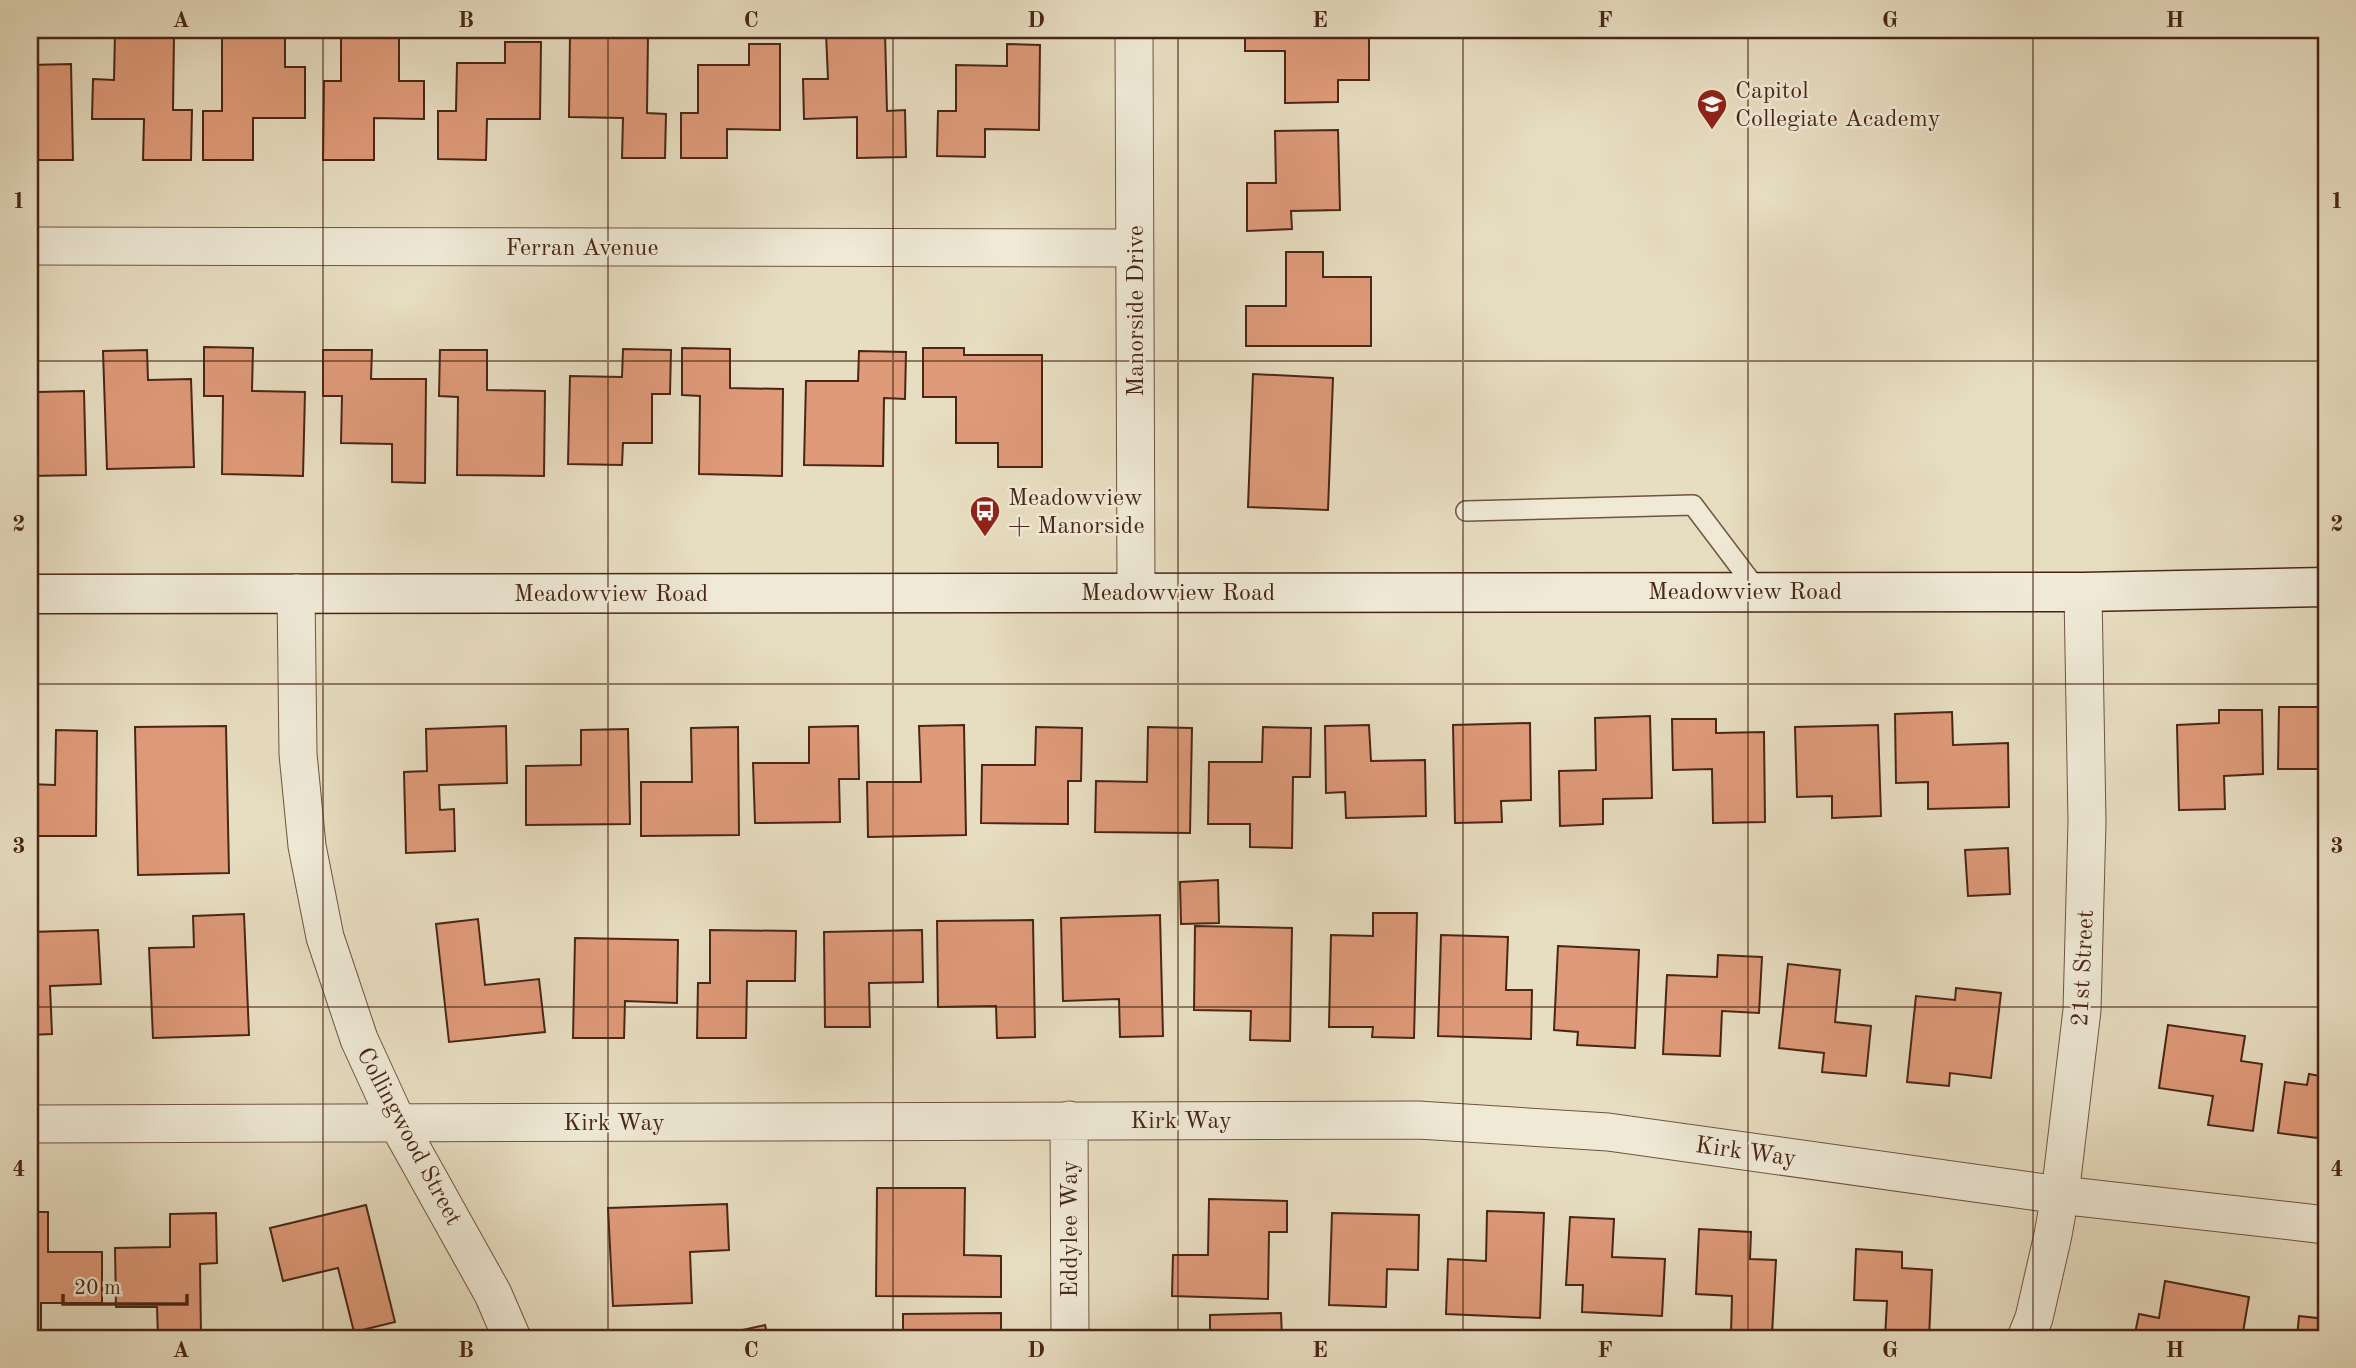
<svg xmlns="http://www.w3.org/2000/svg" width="2356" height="1368" font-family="'Old Standard TT',serif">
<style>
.building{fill:#df9a79;stroke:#492616;stroke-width:2}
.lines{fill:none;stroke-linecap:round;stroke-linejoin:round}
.lane-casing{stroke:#705440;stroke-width:22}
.street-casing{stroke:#705440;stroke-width:39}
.secondary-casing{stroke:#492616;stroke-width:41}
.lane{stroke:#efe9d6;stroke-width:19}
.street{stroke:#efe9d6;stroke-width:37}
.secondary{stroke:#efe9d6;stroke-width:38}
.grid{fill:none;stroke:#492616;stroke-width:2;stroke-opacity:0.55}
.labels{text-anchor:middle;stroke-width:5;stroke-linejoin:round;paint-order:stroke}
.poi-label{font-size:24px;fill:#492616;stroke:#efe9d6;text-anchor:start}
.street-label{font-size:24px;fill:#492616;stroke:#efe9d6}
.neatline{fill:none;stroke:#492616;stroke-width:2.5}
.grid-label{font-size:23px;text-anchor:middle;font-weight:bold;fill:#492616}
</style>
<rect width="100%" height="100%" fill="#e7ddc0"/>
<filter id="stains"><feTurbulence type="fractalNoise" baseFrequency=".00286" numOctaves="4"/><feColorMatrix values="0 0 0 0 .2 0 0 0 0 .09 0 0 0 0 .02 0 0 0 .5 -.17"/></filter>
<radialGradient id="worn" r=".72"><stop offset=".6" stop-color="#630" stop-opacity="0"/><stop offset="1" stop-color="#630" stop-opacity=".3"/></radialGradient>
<path class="building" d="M222,30H285V67H305V118H253V160H203V111H222Z
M1245,30H1369V80H1338V102L1285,103V51H1245Z
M885,32L887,111L905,110L906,157L857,158V117L804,119L803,79H828L826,33Z
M115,33L174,34L173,110H192L191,160H143L144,119H92L93,79L114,80Z
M570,33L648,34L647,113L666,114L665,158H622L623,118L569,117Z
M341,35H399V81H424V119L374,118V160H323L324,81H341Z
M505,42H541L540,119H487L486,160L438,159V111H456L457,63H505Z
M749,44H780V130L727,129V158H681V113H698V65H749Z
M1007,44L1040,45L1039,130L985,129V157L937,156L938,111H956V65L1007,66Z
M71,64L73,160H30V65Z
M1338,130L1340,210L1291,211L1292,229L1247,231V183H1276L1275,131Z
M1286,252H1323V277H1371V346H1246V306H1286Z
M204,347L253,348L252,391L305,392L303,476L222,474L223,396H204Z
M682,348L730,349V388L783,389L782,476L699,474L700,396L682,395Z
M923,348H964V355H1042V467H998V443H956V397H923Z
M623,349L671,350L670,394H652V443H623L622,465L568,464L570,376L622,377Z
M36,350L37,392L84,391L86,475L30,476V351Z
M147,350L148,380L191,379L194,467L107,469L103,351Z
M323,350H372L371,379H426L425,483L392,482V444L341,443L342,396H323Z
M440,350H487V390L545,391L544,476L457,475L458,397L439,396Z
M859,351L906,352L905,399L884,398L883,466L804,465L806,381H858Z
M1253,374L1333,378L1328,510L1248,507Z
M2279,707H2326V769H2278Z
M2219,710H2262L2263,774L2224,776L2225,809L2179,810L2177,725L2219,723Z
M1952,712L1953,745L2008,743L2009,807L1928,809V782L1896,783L1895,714Z
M1650,716L1652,798L1603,799V824L1560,826L1559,771L1596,770L1595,718Z
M1672,719H1716V733L1764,732L1765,822L1713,823L1712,769L1673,770Z
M1530,723L1531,800L1501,801L1502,822L1455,823L1453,725Z
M964,725L966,835L868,837L867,782H921L919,726Z
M1369,725L1371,761L1425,760L1426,816L1346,818L1345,792L1326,793L1325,726Z
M1878,725L1881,816L1832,818V796L1797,797L1795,727Z
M226,726L229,873L138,875L135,727Z
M506,726L507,783L439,785L440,810L454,809L455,851L406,853L404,772L427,771L426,729Z
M858,726L859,779H839L840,822L755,823L753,763H809V727Z
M738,727L739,835L641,836V782H692L691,728Z
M1036,727L1082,728L1081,781H1068V824L981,823L982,765H1035Z
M1148,727L1192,728L1190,833L1095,832L1096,781L1147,782Z
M1263,727L1311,728L1310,777H1293L1292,848L1250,847V824H1208L1209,762H1262Z
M628,729L630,824L526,825V766L581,765V730Z
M56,730L97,731L96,836H30V784L55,785Z
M2008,848L2010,894L1968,896L1965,850Z
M1218,880L1219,923L1181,924L1180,882Z
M1373,913H1417L1414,1038L1372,1037L1373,1027H1329L1331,935L1373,936Z
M244,914L249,1035L153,1038L149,948L194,947L193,916Z
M1160,915L1163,1036L1120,1037L1119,999L1063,1001L1061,918Z
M478,919L485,985L539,979L545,1032L449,1042L436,924Z
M1033,920L1035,1037L997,1038L996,1006L938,1007L937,921Z
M1195,926L1292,928L1290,1041L1250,1040L1251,1011L1194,1010Z
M98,930L101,984L50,986L52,1034L30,1035V932Z
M710,930L796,931L795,981H747L746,1038H697L698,983H710Z
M922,930L923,982L869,983L870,1027H825L824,932Z
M1441,935L1508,937L1506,990H1532L1531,1039L1438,1036Z
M575,938L678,940L677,1003L625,1001L624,1038H573Z
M1558,946L1639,950L1635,1048L1577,1045L1578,1032L1554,1030Z
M1718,955L1762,957L1759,1013L1722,1011L1720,1056L1663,1054L1667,975L1717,977Z
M1788,964L1840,970L1835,1022L1871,1026L1866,1076L1822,1072L1824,1053L1779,1048Z
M1956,988L2001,993L1991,1078L1950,1073L1949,1086L1907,1082L1916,996L1955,1000Z
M2168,1025L2245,1036L2241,1061L2262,1064L2253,1131L2208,1125L2213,1096L2159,1088Z
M2309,1074L2326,1077V1139L2278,1133L2285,1082L2307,1085Z
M877,1188H965L964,1255L1001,1256V1297L876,1296Z
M1209,1199L1287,1201V1232H1269L1268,1299L1172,1296L1173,1255H1208Z
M727,1204L729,1250L690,1252L692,1303L613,1306L608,1208Z
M366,1205L395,1322L354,1332L338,1268L283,1281L270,1228Z
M1487,1211L1544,1213L1540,1318L1446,1314L1448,1259L1486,1261Z
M30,1212H48V1252H102V1303H41V1334H30Z
M216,1213L217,1263L200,1264L201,1336L158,1337L157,1307H116L115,1248L170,1247V1214Z
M1332,1213L1419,1215L1418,1270L1387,1269L1386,1307L1329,1305Z
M1570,1217L1614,1219L1612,1257L1665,1259L1662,1316L1582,1312L1583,1285H1566Z
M1699,1229L1751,1232L1750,1259L1776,1260L1772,1335L1731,1333L1732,1296L1696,1294Z
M1856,1249L1902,1252V1268L1932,1270L1929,1338H1885L1887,1301L1854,1300Z
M2165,1281L2249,1297L2242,1338H2134L2139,1314L2159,1318Z
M1001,1313V1338H903V1314Z
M1281,1313L1282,1338H1210V1315Z
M2299,1316L2326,1319V1338H2297Z
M765,1325L768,1338H706Z"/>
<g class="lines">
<g class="lane-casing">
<path id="lane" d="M1466,511L1693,505L1758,591"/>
</g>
<g class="street-casing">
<path id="street" d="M1134,30L1136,592
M30,246L1135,248
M296,593L298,754L307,846L325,937L359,1039L397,1122L493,1294L512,1338
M1069,1120L1070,1338
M30,1124L1418,1120L1608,1132L2060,1195L2326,1225
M2026,1338L2034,1318L2053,1235L2060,1195L2082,1010L2087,822L2083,592"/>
</g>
<g class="secondary-casing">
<path id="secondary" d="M30,594L2083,592L2326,587"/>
</g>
<use href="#lane" class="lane"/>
<use href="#street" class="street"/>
<use href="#secondary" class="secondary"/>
</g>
<path class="grid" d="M323,30V1338M608,30V1338M893,30V1338M1178,30V1338M1463,30V1338M1748,30V1338M2033,30V1338M30,361H2326M30,684H2326M30,1007H2326"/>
<defs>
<g id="school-pin" transform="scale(1.575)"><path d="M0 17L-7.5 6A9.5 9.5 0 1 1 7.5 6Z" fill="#8f2418" stroke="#efe9d6"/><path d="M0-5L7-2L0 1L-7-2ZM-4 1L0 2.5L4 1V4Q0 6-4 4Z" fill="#fff"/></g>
<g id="bus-pin" transform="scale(1.575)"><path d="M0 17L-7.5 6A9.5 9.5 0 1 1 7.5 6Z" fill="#8f2418" stroke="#efe9d6"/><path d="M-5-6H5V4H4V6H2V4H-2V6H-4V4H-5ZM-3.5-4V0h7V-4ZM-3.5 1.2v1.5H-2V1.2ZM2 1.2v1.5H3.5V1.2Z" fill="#fff"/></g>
</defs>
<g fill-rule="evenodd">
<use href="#school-pin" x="1712" y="104"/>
<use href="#bus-pin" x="985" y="511"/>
</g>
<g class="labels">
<g class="poi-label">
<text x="1735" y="98">Capitol<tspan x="1735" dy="28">Collegiate Academy</tspan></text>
<text x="1008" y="505">Meadowview<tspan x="1008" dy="28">+ Manorside</tspan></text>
</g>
<g class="street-label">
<text x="582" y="255">Ferran Avenue</text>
<text transform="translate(1135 311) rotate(-90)" y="8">Manorside Drive</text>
<text x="1745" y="599">Meadowview Road</text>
<text x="1178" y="600">Meadowview Road</text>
<text x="611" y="601">Meadowview Road</text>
<text transform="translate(2082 968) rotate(-87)" y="8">21st Street</text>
<text x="1181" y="1128">Kirk Way</text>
<text x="614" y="1130">Kirk Way</text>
<text transform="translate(410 1136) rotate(62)" y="8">Collingwood Street</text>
<text transform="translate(1746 1151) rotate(8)" y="8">Kirk Way</text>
<text transform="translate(1069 1229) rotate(-90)" y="8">Eddylee Way</text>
</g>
</g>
<rect width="2356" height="1368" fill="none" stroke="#e7ddc0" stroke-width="77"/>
<path d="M63 1294v10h124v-10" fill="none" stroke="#492616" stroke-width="3.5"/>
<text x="74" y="1294" font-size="21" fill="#492616" stroke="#efe9d6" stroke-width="5" paint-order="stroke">20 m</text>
<rect x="38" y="38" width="2280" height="1292" class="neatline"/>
<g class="grid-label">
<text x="181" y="27">A</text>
<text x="466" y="27">B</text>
<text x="751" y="27">C</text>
<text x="1036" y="27">D</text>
<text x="1320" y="27">E</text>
<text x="1605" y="27">F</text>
<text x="1890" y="27">G</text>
<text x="2175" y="27">H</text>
<text x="19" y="208">1</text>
<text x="2337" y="208">1</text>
<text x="19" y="531">2</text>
<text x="2337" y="531">2</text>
<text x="19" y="853">3</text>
<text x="2337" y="853">3</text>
<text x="19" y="1176">4</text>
<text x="2337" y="1176">4</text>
<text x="181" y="1357">A</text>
<text x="466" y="1357">B</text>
<text x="751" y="1357">C</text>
<text x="1036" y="1357">D</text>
<text x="1320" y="1357">E</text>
<text x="1605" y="1357">F</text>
<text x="1890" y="1357">G</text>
<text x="2175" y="1357">H</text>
</g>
<rect width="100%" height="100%" filter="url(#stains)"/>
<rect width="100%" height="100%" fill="url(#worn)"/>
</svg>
